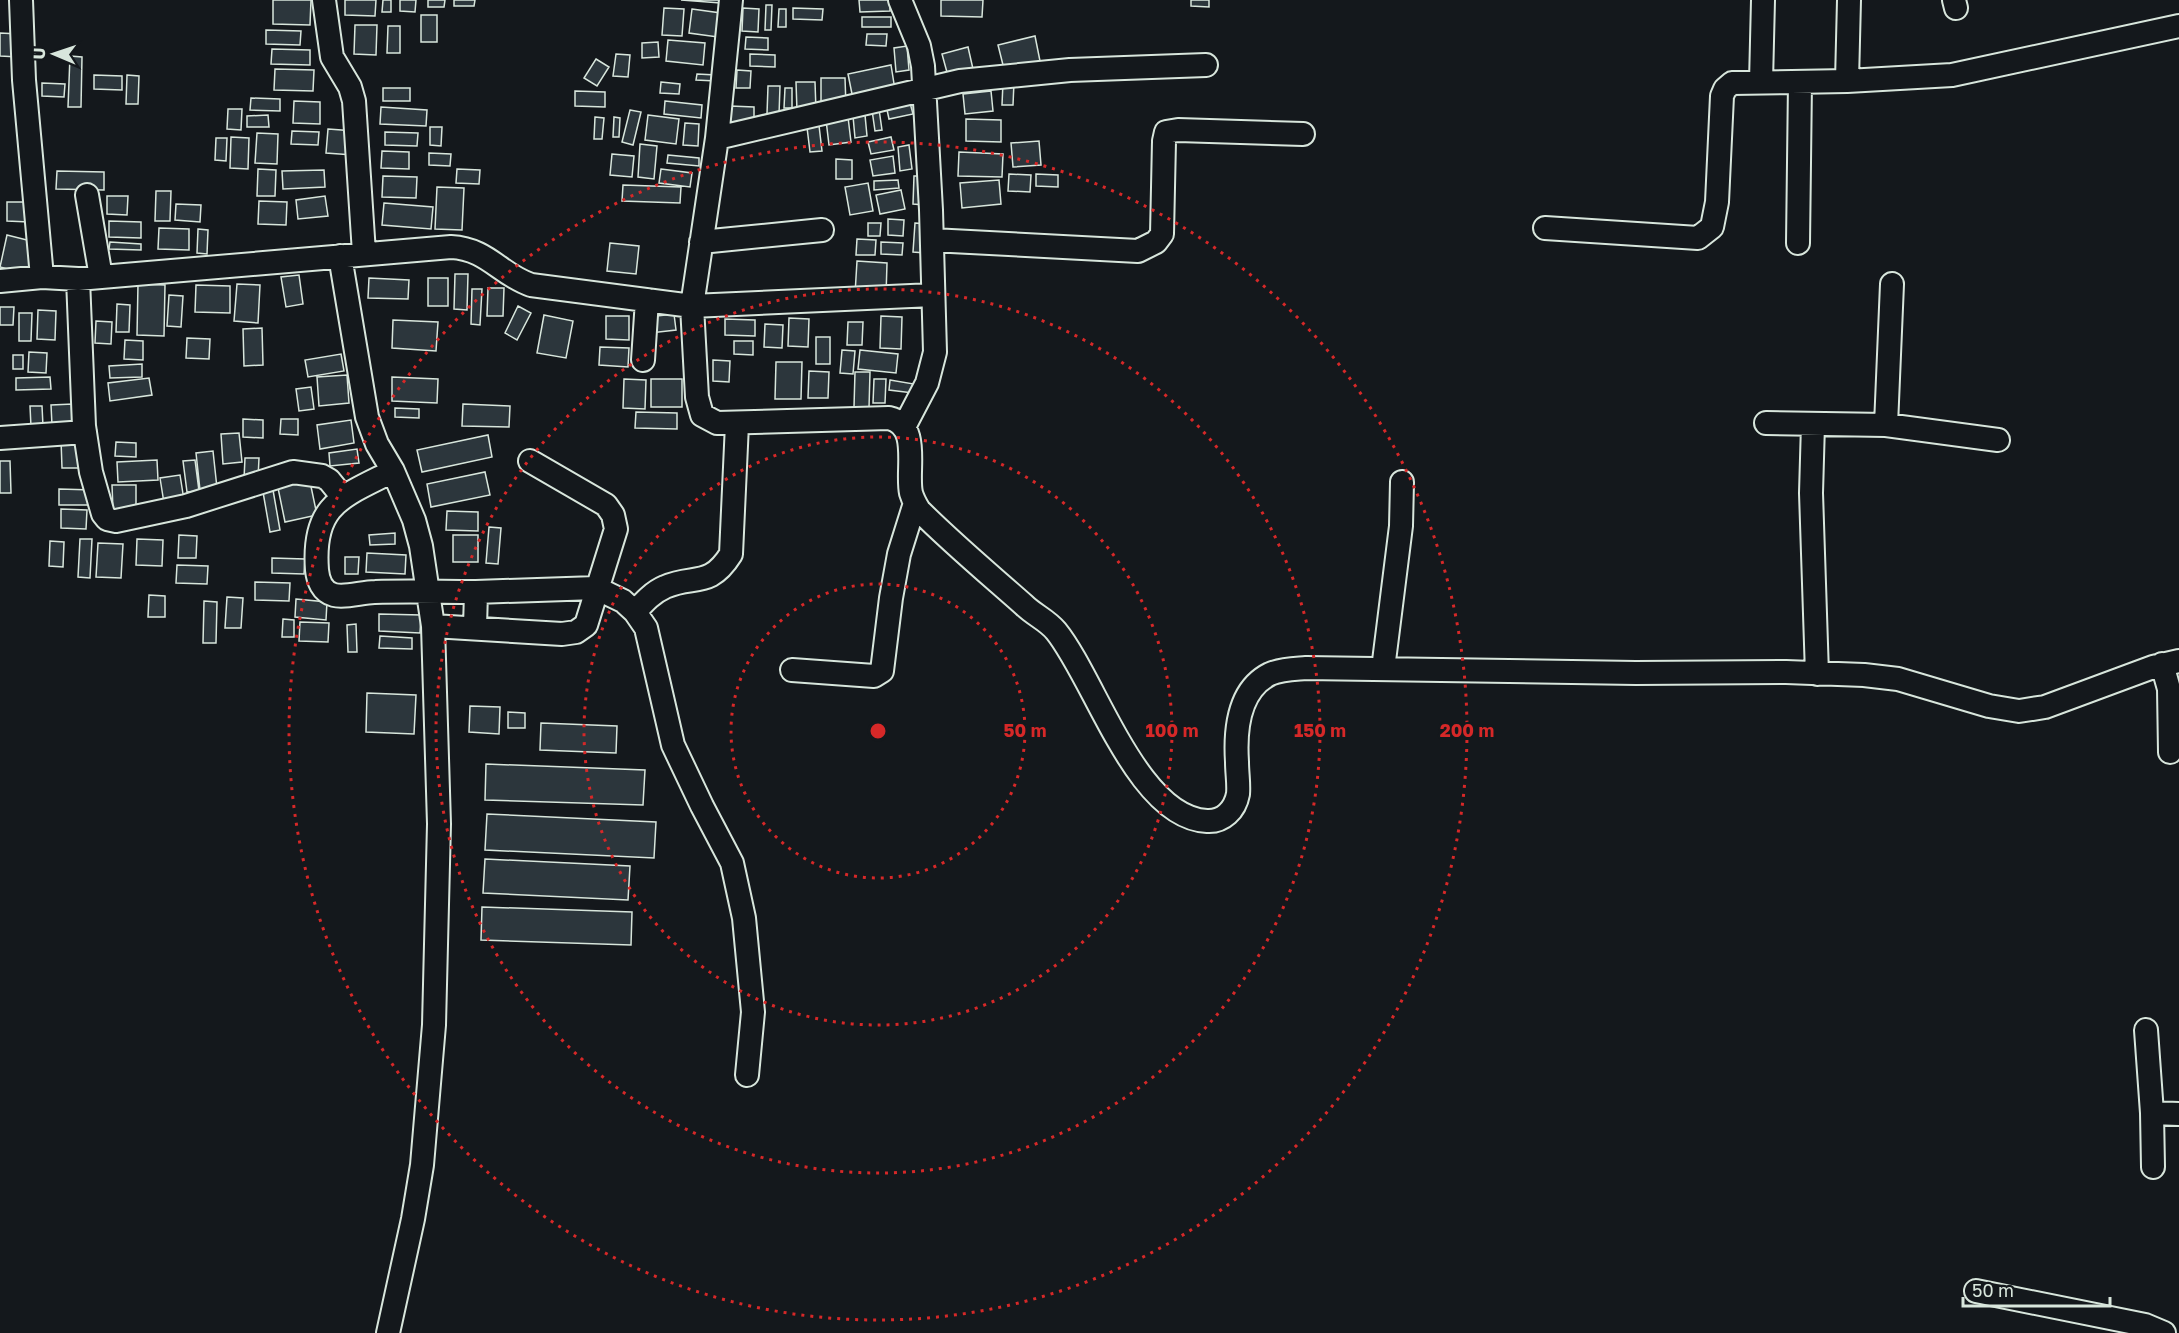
<svg xmlns="http://www.w3.org/2000/svg" width="2179" height="1333" font-family="'Golos Text',sans-serif">
<style>
.building{fill:#2c363c;stroke:#d8e6dc;stroke-width:1.5}
.lines{fill:none;stroke-linecap:round;stroke-linejoin:round}
.minor-casing{stroke:#d8e6dc;stroke-width:26}
.minor{stroke:#14181c;stroke-width:22}
.ring{fill:none;stroke:#d62828;stroke-width:3;stroke-dasharray:3 6}
.centre{fill:#d62828;stroke:#14181c;stroke-width:3}
.ring-label{font-size:18px;text-anchor:middle;font-weight:bold;fill:#d62828;stroke:#14181c;stroke-width:4.5;stroke-linejoin:round;paint-order:stroke}
</style>
<rect width="100%" height="100%" fill="#14181c"/>
<path class="building" d="M273,0H311L310,25L273,24Z
M345,0H376L375,16L345,15Z
M383,0H391V12H382Z
M400,0H416L415,12L400,11Z
M428,0H445L444,7H428Z
M454,0H475L474,6H454Z
M681,0H720V3Z
M859,0H890V11L860,12Z
M941,0H983L982,17L941,16Z
M1191,0H1209V7L1191,6Z
M766,5H772L771,30H765Z
M664,8L684,9L682,36L662,35Z
M743,8L759,9L758,32L742,31Z
M793,8L823,9L822,20L793,19Z
M692,9L728,14L725,38L689,33Z
M779,9H786V27H778Z
M421,15H437V42H421Z
M862,17H891V27H862Z
M355,25H377L376,55L354,54Z
M388,26H400V53H387Z
M266,30L301,31L300,45L266,44Z
M0,33L19,34L18,57L0,56Z
M867,34H887L886,46L866,45Z
M1035,36L1040,61L1004,69L998,45Z
M746,37L768,38V50L745,49Z
M668,40L705,43L703,65L666,61Z
M658,42L659,57L642,58V43Z
M907,46L909,70L896,72L894,48Z
M968,47L973,69L948,76L942,54Z
M272,49L310,50V65L271,64Z
M616,54L630,55L628,77L613,76Z
M750,54L775,55V67L750,66Z
M70,56L82,57L81,107H68Z
M596,59L609,67L597,86L584,78Z
M891,65L895,90L853,99L848,74Z
M275,69L314,70L313,91L274,90Z
M737,70L751,71L750,88H736Z
M697,74L716,75V81L696,80Z
M94,75L122,76V90L94,89Z
M127,75L139,76L138,104H126Z
M821,78H845L846,106H821Z
M661,82L680,84L679,94L660,93Z
M796,82H815L816,110L797,111Z
M1003,82H1014L1013,105H1002Z
M42,83L65,84L64,97L42,96Z
M768,86H780L779,115L767,114Z
M383,88H410V101H383Z
M785,88H792V108H784Z
M575,91L605,92V107L575,106Z
M991,91L993,111L965,114L963,94Z
M251,98L280,99V111L250,110Z
M909,99L913,114L889,119L886,105Z
M294,101L320,102V124L293,123Z
M665,101L702,105L701,118L664,114Z
M878,102L882,130L875,131L871,103Z
M730,106L754,107V127H730Z
M381,107L427,110L426,126L380,124Z
M228,109H242L241,130L227,129Z
M630,110L641,112L633,145L622,142Z
M268,115L269,127H247V116Z
M648,115L679,119L676,144L645,140Z
M865,115L867,136L855,138L853,116Z
M595,117L604,118L602,139H594Z
M614,117L620,118L619,137H613Z
M818,117L822,151L810,152L806,119Z
M848,117L851,142L829,145L826,120Z
M966,119L1001,120V142L966,141Z
M685,123L699,124L698,146L683,145Z
M430,127H442L441,146L430,145Z
M328,129L355,131L353,155L326,153Z
M292,131L319,132L318,145L291,144Z
M385,132L418,133L417,146L385,145Z
M257,133L278,134L277,164L255,163Z
M231,137L249,138L248,169L230,168Z
M891,137L894,150L871,154L868,142Z
M216,138H227L226,161L215,160Z
M1039,141L1041,165L1013,167L1011,143Z
M640,144L657,146L654,179L638,177Z
M909,145L912,169L900,171L898,147Z
M382,151L409,152V169L381,168Z
M959,152L1003,154L1002,177L958,176Z
M429,153L451,154L450,166L429,165Z
M612,154L634,156L632,177L610,175Z
M668,155L699,158V166L667,163Z
M893,156L895,173L873,176L870,160Z
M836,159L852,160V179H836Z
M258,169L276,170L275,196H257Z
M457,169L480,170L479,184L456,183Z
M661,169L692,173L690,187L659,183Z
M324,170L325,187L283,189L282,171Z
M57,171L104,172V190L56,189Z
M1009,174L1031,175L1030,192L1008,191Z
M1036,174L1058,175V187L1036,186Z
M383,176L417,177L416,198L382,197Z
M914,176H925L924,205L913,204Z
M898,180L899,188L874,190V181Z
M999,180L1001,204L962,208L960,183Z
M868,183L873,211L850,215L845,187Z
M623,185L681,187L680,203L622,201Z
M437,187L464,188L462,230L435,229Z
M901,190L905,209L880,214L876,195Z
M156,191H171L170,221H155Z
M107,196H128L127,215L107,214Z
M325,196L328,216L298,219L296,200Z
M259,201L287,202L286,225L258,224Z
M7,202H29V222L7,221Z
M384,203L433,207L431,229L382,225Z
M176,204L201,205L200,222L175,220Z
M888,219L904,220L903,236L888,235Z
M109,221L141,222V238L109,237Z
M868,223H881L880,236H868Z
M915,223L927,224L925,253L913,252Z
M159,228L189,229V250L158,249Z
M198,229L208,230L207,254L197,253Z
M7,235L35,242L27,274L0,267Z
M857,239L876,240L875,255H856Z
M110,242L141,244V250L109,249Z
M881,242L903,243L902,255L881,254Z
M610,243L639,246L636,274L607,271Z
M857,261L887,263L886,296L855,294Z
M455,274H468L467,310L454,309Z
M299,275L303,304L286,307L281,277Z
M369,278L409,280L408,299L368,298Z
M428,278H448V306H428Z
M138,284L165,285L164,336L137,335Z
M237,284L260,285L258,323L234,321Z
M196,285L230,286V313L195,312Z
M488,288H504L503,316H487Z
M472,289H482L480,325L471,324Z
M169,295L183,296L181,327L167,326Z
M117,304L130,305L129,332H116Z
M518,306L531,313L517,340L505,333Z
M0,307H14L13,325H0Z
M38,310L56,311L55,340L37,339Z
M19,313H32L31,341H19Z
M674,314L676,330L650,333L648,317Z
M544,315L573,321L566,358L537,353Z
M606,316H629V340L606,339Z
M881,316L902,317L901,349L880,348Z
M789,318L809,319L808,347L788,346Z
M725,319L755,320V336L725,335Z
M393,320L438,322L436,351L392,348Z
M96,321L112,322L111,344L95,343Z
M848,322H863L862,345H847Z
M765,324L783,325L782,348L764,347Z
M262,328L263,365L244,366L243,329Z
M816,337H830V364H816Z
M187,338L210,339L209,359L186,358Z
M125,340L143,341V360L124,359Z
M734,341H753V355L734,354Z
M600,347L629,348L628,367L599,365Z
M842,350L855,351L853,374L840,373Z
M860,350L898,354L896,373L858,369Z
M29,352L47,353L46,373L28,372Z
M341,354L344,371L308,377L305,360Z
M13,355H23V369H13Z
M713,360L730,361L729,382L713,381Z
M776,362H802L801,399H775Z
M142,364V377L110,378L109,366Z
M809,371L829,372L828,398H808Z
M855,372H870L869,408L854,407Z
M347,375L349,403L319,406L317,377Z
M50,377L51,389L16,390V378Z
M392,377L438,379L437,403L392,401Z
M149,378L152,395L110,401L108,383Z
M624,379L646,380L645,409L623,408Z
M651,379H682V407H651Z
M874,379H886L885,403H873Z
M890,380L914,384L913,393L889,390Z
M311,387L314,409L299,411L296,389Z
M73,404L74,424L52,425L51,405Z
M463,404L510,406L509,427L462,426Z
M30,406H42L43,426L31,427Z
M395,408L419,409V418L395,417Z
M636,412L677,413V429L635,428Z
M243,419L263,420V438L243,437Z
M281,419H298V435L280,434Z
M351,420L354,443L320,449L317,425Z
M239,433L242,462L223,464L221,434Z
M488,435L492,457L422,472L417,450Z
M80,439L81,468H62L61,440Z
M116,442L136,443V457L115,456Z
M357,449L359,463L330,466L329,453Z
M213,451L217,488L200,490L196,453Z
M245,458H259L258,479H244Z
M157,460L158,480L118,482L117,462Z
M195,460L199,491L187,492L183,461Z
M0,461H10L11,493H0Z
M485,472L490,495L431,507L427,484Z
M180,475L184,500L164,503L160,478Z
M309,477L317,515L285,522L277,483Z
M112,485H136V510H113Z
M59,489L93,490V505H59Z
M273,490L280,530L270,532L263,492Z
M61,509L87,510L86,529L61,528Z
M447,511L478,512V531L446,530Z
M489,527L501,528L498,564L486,563Z
M395,533V544L370,545L369,535Z
M179,535L197,536L196,558H178Z
M453,535H478V562H453Z
M80,539H92L90,578L78,577Z
M137,539L163,540L162,566L136,565Z
M50,541L64,542L63,567L49,566Z
M98,543L123,544L121,578L96,577Z
M367,553L406,555L405,574L366,572Z
M345,557H359L358,574H345Z
M272,558L305,559L304,574L272,573Z
M177,565L208,566L207,584L176,583Z
M255,582L290,583L289,601L255,600Z
M149,595L165,596V617H148Z
M227,597L243,598L241,628H225Z
M296,599L327,602L326,620L295,617Z
M204,601L217,602L216,643H203Z
M379,614L421,615L420,633L379,631Z
M283,619L294,620V637H282Z
M300,622L329,623L328,642L299,641Z
M356,624L357,652H348L347,625Z
M380,636L412,638V649L379,648Z
M367,693L416,695L414,734L366,732Z
M470,706L500,707L499,734L469,732Z
M508,712L525,713V728H508Z
M541,723L617,726L616,753L540,750Z
M486,764L645,770L643,805L485,800Z
M487,814L656,822L654,858L485,850Z
M485,859L630,866L628,900L483,893Z
M482,907L632,912L631,945L481,940Z"/>
<g class="lines">
<g class="minor-casing">
<path id="minor" d="M21,0L24,80L42,277
M324,0L332,57L350,87L354,101L364,253
M731,0L717,138L692,306L933,295
M900,0L919,46L923,66L931,210L935,352L927,383L904,427
M1954,0L1956,8
M1847,81L1849,0
M1761,82L1763,0
M717,138L960,81L1070,70L1206,65
M87,195L101,277
M1545,228L1698,238L1712,227L1717,202L1722,96L1725,89L1732,83L1847,81L1952,75L2179,26
M932,240L1138,251L1156,242L1162,234L1164,141L1166,132L1178,130L1303,134
M701,242L822,230
M1798,243L1800,82
M340,256L367,417L377,444L393,471L414,520L421,546L433,626L439,824L434,1025L422,1165L413,1219L388,1333
M78,279L84,426L91,472L103,514L107,519L116,521L186,506L293,472L322,476L329,480L342,496
M0,281L42,277L78,279L451,247C488,249 499,274 531,285L692,306L697,397L702,415L717,423L889,418C921,425 906,470 911,493C913,500 916,505 919,510C953,544 989,574 1024,605C1034,615 1047,620 1056,631C1095,679 1137,818 1207,821C1223,822 1235,810 1238,794C1239,784 1237,773 1237,762C1235,731 1238,690 1270,674C1281,669 1294,669 1306,668L1636,673L1786,672L1864,675L1898,679L1989,706L2019,711L2045,707L2153,667L2179,661
M643,360L647,300
M1766,423L1886,425L1998,440
M1813,424L1811,493L1817,674
M1886,425L1892,284
M0,438L85,432
M393,471C342,497 312,504 317,570C318,580 322,592 334,595C346,598 362,592 375,592C409,591 442,592 476,592
M635,612C644,602 653,592 665,587C694,574 709,589 731,554L737,424
M433,626L562,634L576,632L586,625L616,529L613,515L606,505L530,461
M475,627L476,592L596,588L623,601L635,612L646,628L673,745L702,806L732,863L744,918L753,1012L747,1075
M2162,664L2169,689L2170,752
M1383,669L1401,526L1402,482
M792,670L874,676L882,671L891,598L899,554L915,503
M2146,1030L2152,1113L2153,1167
M2152,1113L2179,1114
M1976,1291L2145,1325L2164,1333"/>
</g>
<use href="#minor" class="minor"/>
</g>
<g class="ring">
<circle cx="878" cy="731" r="147"/>
<circle cx="878" cy="731" r="294"/>
<circle cx="878" cy="731" r="442"/>
<circle cx="878" cy="731" r="589"/>
</g>
<circle cx="878" cy="731" r="9" class="centre"/>
<g class="ring-label">
<text x="1025" y="737">50 m</text>
<text x="1172" y="737">100 m</text>
<text x="1320" y="737">150 m</text>
<text x="1467" y="737">200 m</text>
</g>
<g transform="translate(54 54) rotate(272)" stroke="#14181c" stroke-width="4.5" paint-order="stroke">
<path d="M0-4.5L10 22L0 15L-10 22Z" fill="#d8e6dc"/>
<text y="-9" font-size="16" font-weight="bold" text-anchor="middle" fill="#d8e6dc">U</text>
</g>
<path d="M1963 1297v9h147v-9" fill="none" stroke="#d8e6dc" stroke-width="3"/>
<text x="1972" y="1297" font-size="18" fill="#d8e6dc" stroke="#14181c" stroke-width="4.5" paint-order="stroke">50 m</text>
</svg>
